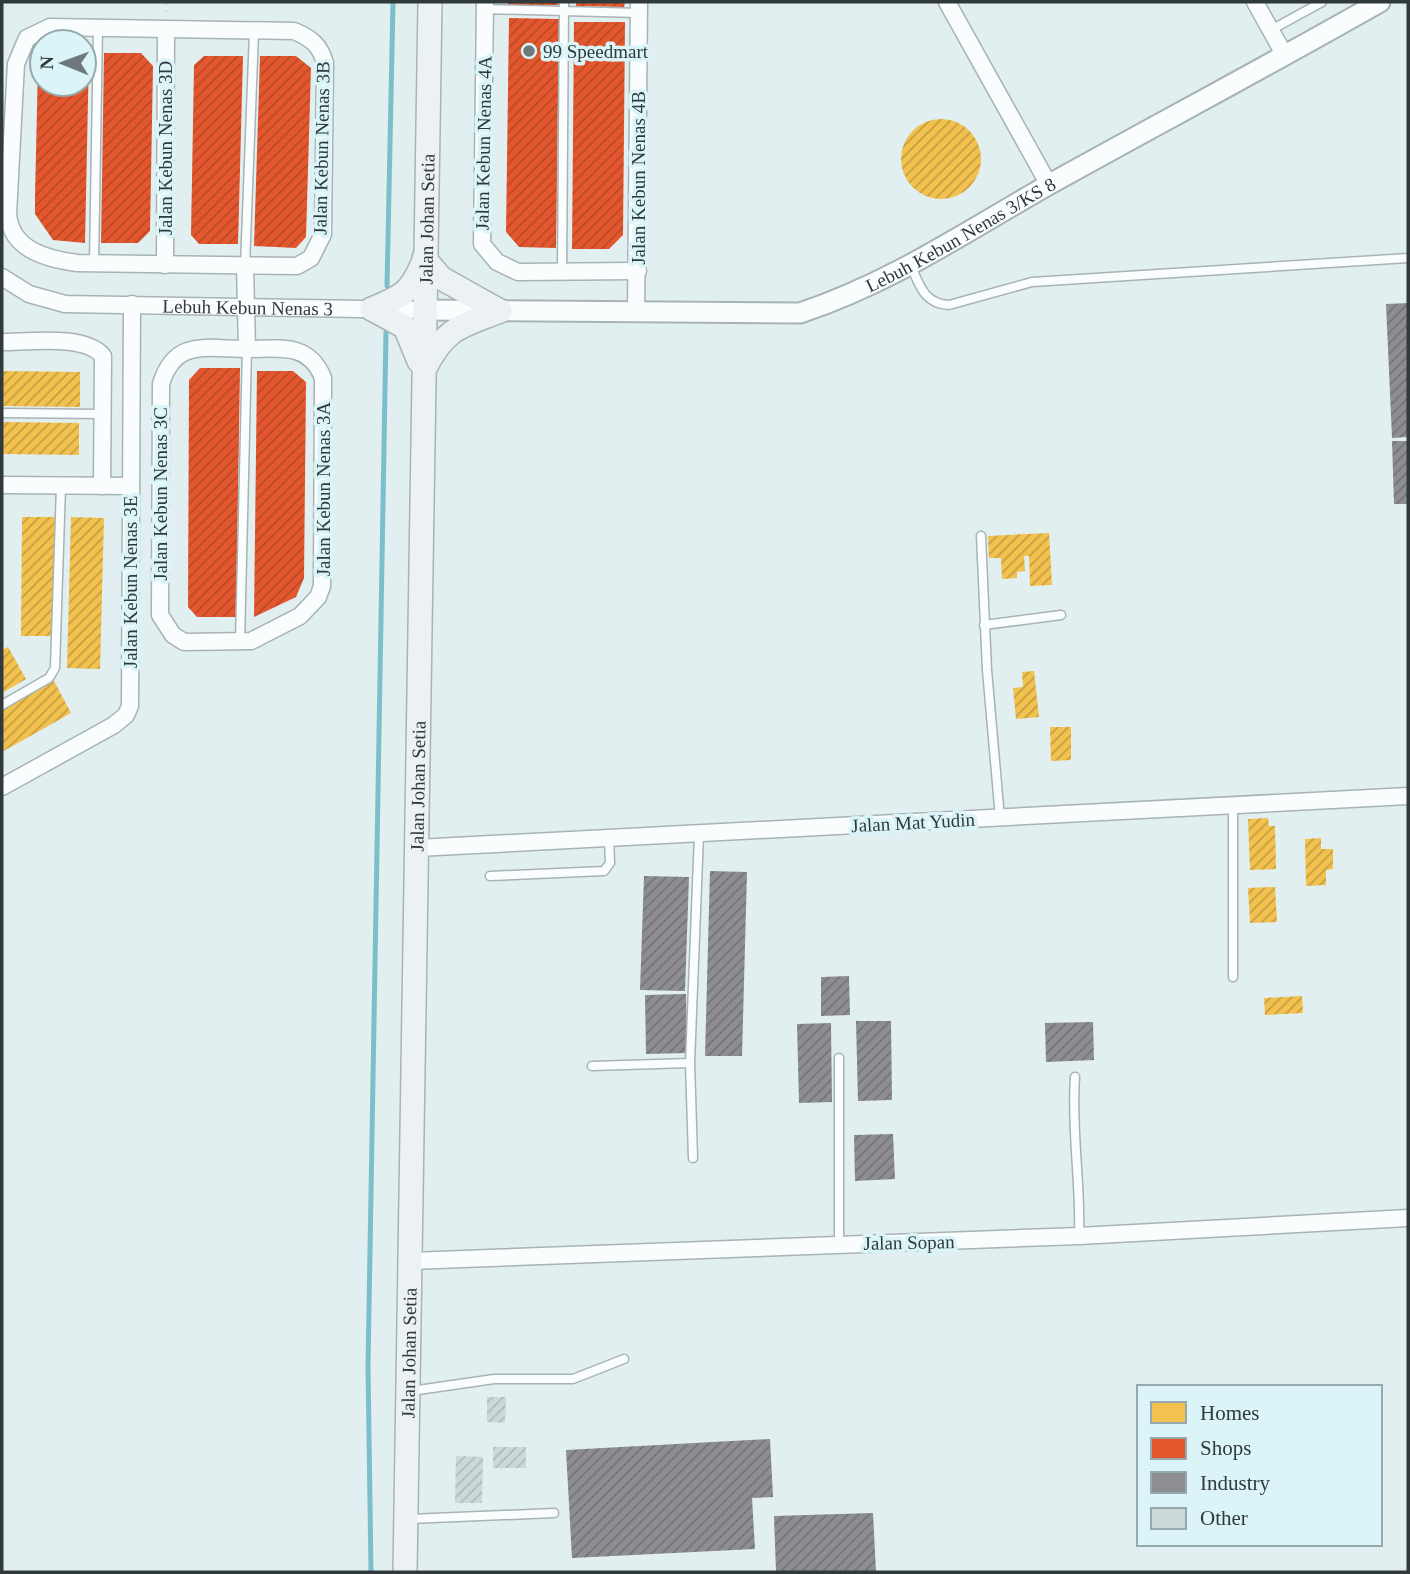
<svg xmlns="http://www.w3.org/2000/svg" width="1410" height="1574" font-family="'Times New Roman',serif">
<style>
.homes{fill:url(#homes-hatch)}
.shops{fill:url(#shops-hatch)}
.industry{fill:url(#industry-hatch)}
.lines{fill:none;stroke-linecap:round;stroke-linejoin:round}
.stream{stroke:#7cbfca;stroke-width:5}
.building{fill:url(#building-hatch)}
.service-casing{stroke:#a8b3b4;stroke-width:11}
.minor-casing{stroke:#a8b3b4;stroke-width:19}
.tertiary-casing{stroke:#a8b3b4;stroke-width:23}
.secondary-casing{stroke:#a8b3b4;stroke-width:26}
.path{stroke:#d4d9d9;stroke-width:2.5;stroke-dasharray:2 5;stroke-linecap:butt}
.service{stroke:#fafdfd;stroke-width:8}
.minor{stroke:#fafdfd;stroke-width:16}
.tertiary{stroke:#fafdfd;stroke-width:19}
.secondary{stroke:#ecf2f4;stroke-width:23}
.poi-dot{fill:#6e797b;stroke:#daf4f8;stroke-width:2.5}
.labels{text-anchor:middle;stroke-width:7;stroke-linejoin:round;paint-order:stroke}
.poi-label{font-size:19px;fill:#303a3c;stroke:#daf4f8;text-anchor:start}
.street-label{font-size:19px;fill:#303a3c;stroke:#daf4f8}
</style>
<defs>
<pattern id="homes-hatch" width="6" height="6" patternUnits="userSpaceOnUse" patternTransform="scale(1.75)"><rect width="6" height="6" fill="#f2c14e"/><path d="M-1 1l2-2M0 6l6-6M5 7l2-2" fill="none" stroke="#c49e42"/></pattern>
<pattern id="shops-hatch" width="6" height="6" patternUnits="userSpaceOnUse" patternTransform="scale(1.75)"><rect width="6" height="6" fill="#e4572e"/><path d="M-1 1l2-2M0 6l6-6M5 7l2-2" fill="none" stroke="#b94928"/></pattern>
<pattern id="industry-hatch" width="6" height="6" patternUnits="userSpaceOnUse" patternTransform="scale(1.75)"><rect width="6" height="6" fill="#8d8d92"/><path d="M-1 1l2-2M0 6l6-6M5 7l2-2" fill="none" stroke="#747478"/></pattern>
<pattern id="building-hatch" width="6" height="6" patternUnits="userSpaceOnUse" patternTransform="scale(1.75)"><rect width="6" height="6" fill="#ccd8da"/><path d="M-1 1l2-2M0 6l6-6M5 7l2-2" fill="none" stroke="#b0babc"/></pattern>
</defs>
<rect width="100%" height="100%" fill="#e1eff1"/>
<path class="homes" d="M901 159a40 40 0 1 1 80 0a40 40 0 1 1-80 0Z
M2,371L80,372V407L2,406Z
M2,422L79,423V455L2,454Z
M22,517H55L53,636H21Z
M71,517L104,518L100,669L67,668Z
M1049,533L1052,585L1030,586L1029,556H1024L1025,571L1017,572V578L1002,579L1001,558H989L988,536Z
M8,647L26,679L2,693V650Z
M1034,671L1039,717L1016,719L1013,688L1023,687L1022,672Z
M54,681L71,713L2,752V710Z
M1050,727H1071V760L1051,761Z
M1268,818L1269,826H1275L1276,869L1250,870L1248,819Z
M1321,838V849H1333V869L1326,870V885L1306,886L1305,839Z
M1275,887L1277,922L1250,923L1248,888Z
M1302,996L1303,1013L1265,1015L1264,998Z"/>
<path class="shops" d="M508,2H558V5H508Z
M576,2H625L624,7L576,6Z
M509,18L559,19L556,248L519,247L506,232Z
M574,22H625L623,235L609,249H572Z
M84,51H89L85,243L53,240L35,214V196L38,65L42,62V84H84Z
M104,53H141L153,66L150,231L138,243H101Z
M204,56H243L238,244H199L191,235L194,65Z
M260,56H296L311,68L306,237L296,248L254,246Z
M200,368H240L236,617H197L188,607L189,380Z
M257,371H293L306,382L304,578L296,597L254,617Z"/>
<path class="industry" d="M1408,303V437L1392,438L1386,304Z
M1392,441H1408V504H1394Z
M710,871L747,872L742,1056H705Z
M644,876L689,877L685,991L640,990Z
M849,976L850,1015L821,1016V977Z
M686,994L687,1053L646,1054L645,995Z
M856,1021H891L892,1100L858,1101Z
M1093,1022L1094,1060L1046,1062L1045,1023Z
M831,1023L832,1102L799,1103L797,1024Z
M893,1134L895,1179L855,1181L854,1135Z
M770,1439L773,1497L752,1498L755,1549L572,1558L566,1450Z
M873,1513L876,1572H776L774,1516Z"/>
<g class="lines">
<path class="stream" d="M387,286L393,2
M371,1572L368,1366L386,332"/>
</g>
<path class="building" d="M487,1397H506L505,1423L487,1422Z
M493,1447H526V1468H493Z
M456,1456L483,1457L482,1503H455Z"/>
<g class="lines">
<g class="service-casing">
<path id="service" d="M485,9L639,13
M1271,30L1322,2
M94,263L98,28
M245,266L254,32
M911,266C920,287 925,304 949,305L1032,282L1408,258
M562,273L564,2
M2,413L102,414
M981,536L987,670L1000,818
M984,625L1061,615
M240,642L247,349
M2,705L49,678L55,668L61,486
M490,876L604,871L610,863L609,838
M1233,977V807
M592,1066L690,1063
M1075,1077C1071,1129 1081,1183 1079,1236
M693,1158L690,1063L699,834
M839,1244V1058
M411,1391L494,1379H573L624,1359
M409,1519L554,1513"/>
</g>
<g class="minor-casing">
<g id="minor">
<path d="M485,2L482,244L497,262L518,272L638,271"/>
<path d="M947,2L1049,185"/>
<path d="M1255,2L1285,56"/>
<path d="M50,27L294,31C311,38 320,45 325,63L323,234L311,258L297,266L77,263C47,259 11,250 8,214L16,64L27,38Z"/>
<path d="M165,265L166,31"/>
<path d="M245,266L247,349"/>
<path id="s1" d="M2,277L29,294L65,304L424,310"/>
<path d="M636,313L639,2"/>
<path d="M2,342C29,342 85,334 103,356L102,486"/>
<path d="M247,349C279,349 309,342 323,378L322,586L318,597L300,616L251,641L184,642L173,635L160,615L161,384C175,338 206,349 247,349Z"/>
<path d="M2,485L131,486"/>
<path d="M2,787L114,725L126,715L130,706L132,304"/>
<path d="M417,848L1408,796"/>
<path d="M410,1261L1079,1236L1408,1218"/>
</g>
</g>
<g class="tertiary-casing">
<g id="tertiary">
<path id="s2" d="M424,310L800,313C891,283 967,231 1050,184C1160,123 1271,64 1380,2"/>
</g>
</g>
<g class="secondary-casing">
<g id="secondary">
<path d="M424,258L441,278L500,311"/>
<path d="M372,309L405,327L419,361"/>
<path d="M372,309C400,297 410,294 422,265"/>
<path d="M425,368C446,327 460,327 500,311"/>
<path id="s3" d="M405,1572L430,2"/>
</g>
</g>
<path class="path" d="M166,12V2"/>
<use href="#service" class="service"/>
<use href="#minor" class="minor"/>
<use href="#tertiary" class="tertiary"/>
<use href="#secondary" class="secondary"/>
</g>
<circle class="poi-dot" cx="529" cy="51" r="7"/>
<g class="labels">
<g class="poi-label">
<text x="543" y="58">99 Speedmart</text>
</g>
<g class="street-label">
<text transform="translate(483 143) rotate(-89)" y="7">Jalan Kebun Nenas 4A</text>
<text transform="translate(165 148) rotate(-90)" y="7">Jalan Kebun Nenas 3D</text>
<text transform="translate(321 148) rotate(-89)" y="7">Jalan Kebun Nenas 3B</text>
<text transform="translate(638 178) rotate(-90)" y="7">Jalan Kebun Nenas 4B</text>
<text dy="7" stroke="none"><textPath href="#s3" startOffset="1353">Jalan Johan Setia</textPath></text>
<text dy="7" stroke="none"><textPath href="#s2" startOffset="555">Lebuh Kebun Nenas 3/KS 8</textPath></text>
<text dy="7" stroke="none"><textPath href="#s1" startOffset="252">Lebuh Kebun Nenas 3</textPath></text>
<text transform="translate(323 489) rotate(-90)" y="7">Jalan Kebun Nenas 3A</text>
<text transform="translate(160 494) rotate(-90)" y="7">Jalan Kebun Nenas 3C</text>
<text transform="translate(130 582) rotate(-90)" y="7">Jalan Kebun Nenas 3E</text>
<text dy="7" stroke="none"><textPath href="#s3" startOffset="786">Jalan Johan Setia</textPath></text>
<text transform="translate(913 822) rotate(-3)" y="7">Jalan Mat Yudin</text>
<text transform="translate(909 1242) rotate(-1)" y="7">Jalan Sopan</text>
<text dy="7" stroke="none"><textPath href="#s3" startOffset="219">Jalan Johan Setia</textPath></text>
</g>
</g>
<rect width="1410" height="1574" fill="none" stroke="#303a3c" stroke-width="7"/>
<rect x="1137" y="1385" width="245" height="161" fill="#daf4f8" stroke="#96aaad" stroke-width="2"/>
<rect x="1151" y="1402" width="35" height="21" fill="#f2c14e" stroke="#96aaad" stroke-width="2"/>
<text x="1200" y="1420" font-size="21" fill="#303a3c">Homes</text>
<rect x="1151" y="1438" width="35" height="21" fill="#e4572e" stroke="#96aaad" stroke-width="2"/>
<text x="1200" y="1455" font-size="21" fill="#303a3c">Shops</text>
<rect x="1151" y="1472" width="35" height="21" fill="#8d8d92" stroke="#96aaad" stroke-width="2"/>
<text x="1200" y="1490" font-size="21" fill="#303a3c">Industry</text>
<rect x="1151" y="1508" width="35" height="21" fill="#ccd8da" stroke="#96aaad" stroke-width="2"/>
<text x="1200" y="1525" font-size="21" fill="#303a3c">Other</text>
<g transform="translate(63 63) rotate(271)"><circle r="33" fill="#daf4f8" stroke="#96aaad" stroke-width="2"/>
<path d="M0-5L12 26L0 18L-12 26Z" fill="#6e797b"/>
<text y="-10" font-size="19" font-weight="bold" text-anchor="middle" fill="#303a3c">N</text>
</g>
</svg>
